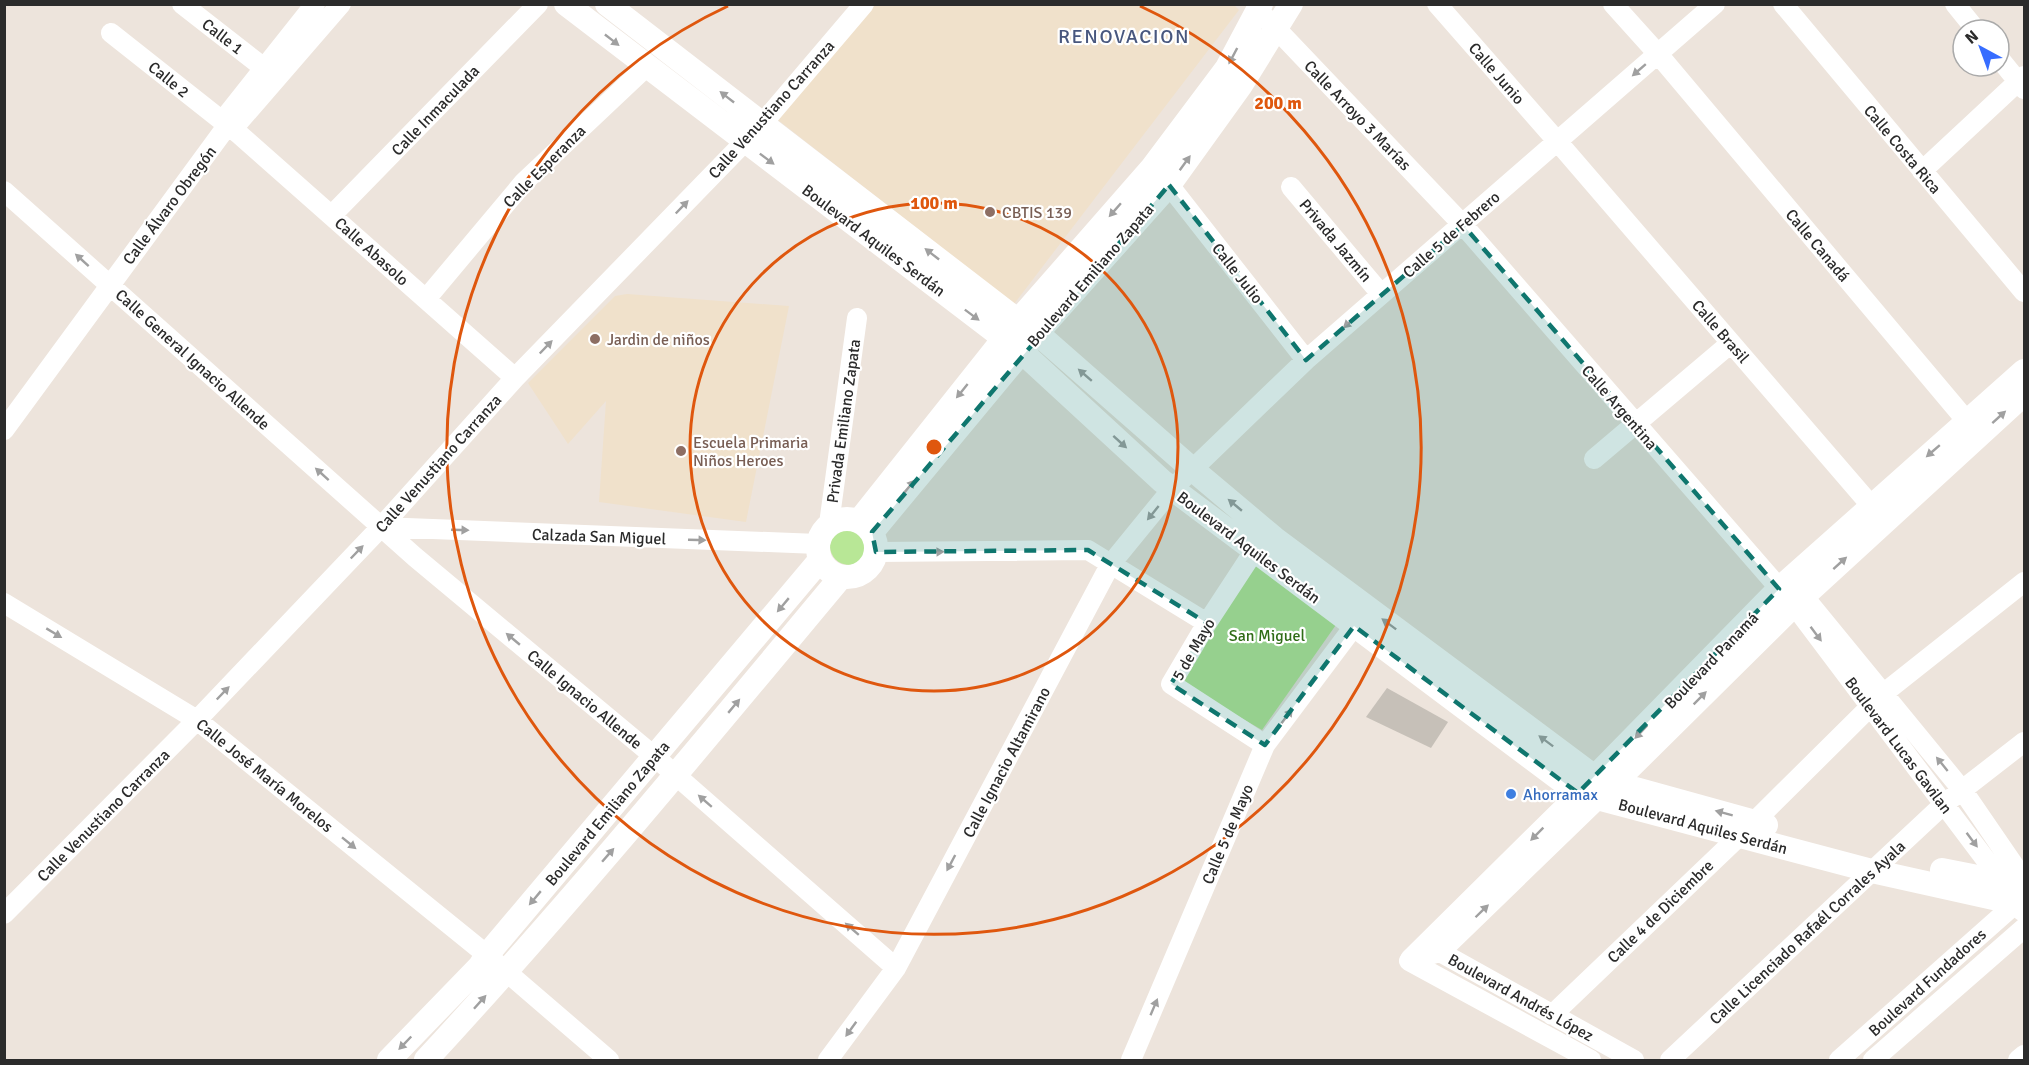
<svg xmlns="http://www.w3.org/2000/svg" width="2029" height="1065" font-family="Signika,sans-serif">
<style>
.education{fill:#f0e1cb}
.green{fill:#b8e796}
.building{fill:#c6c0b8}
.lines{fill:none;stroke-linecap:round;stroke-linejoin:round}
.minor{stroke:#fff;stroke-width:20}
.tertiary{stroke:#fff;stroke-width:24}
.oneway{fill:#a0a0a0}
.marked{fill:#0f766e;fill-opacity:0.2;stroke:#0f766e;stroke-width:4.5;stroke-dasharray:12 8;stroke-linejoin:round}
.ring{fill:none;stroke:#df570e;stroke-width:3}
.education-dot{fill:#8d6e63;stroke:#fff;stroke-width:2}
.shop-dot{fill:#3f7fe0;stroke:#fff;stroke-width:2}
.labels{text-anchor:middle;stroke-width:4.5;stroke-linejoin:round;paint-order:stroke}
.street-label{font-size:16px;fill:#2b2b2b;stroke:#fff}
.education-label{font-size:16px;fill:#785e54;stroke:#fff;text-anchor:start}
.park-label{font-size:16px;fill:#2f6c16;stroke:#fff}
.shop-label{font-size:16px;fill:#366cbe;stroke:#fff;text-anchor:start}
.quarter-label{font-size:20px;letter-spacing:1.5px;fill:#48577e;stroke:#fff}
.centre{fill:#df570e;stroke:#fff;stroke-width:3}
.ring-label{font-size:18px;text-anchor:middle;font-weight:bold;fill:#df570e;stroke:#fff;stroke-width:4.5;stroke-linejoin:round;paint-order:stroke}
</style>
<rect width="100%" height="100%" fill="#ede4dc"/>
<path class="education" d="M1233,4L1239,10L1014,304L778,120L875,5Z
M627,294L789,306L746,522L599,502L606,401L568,444L528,383L615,296Z"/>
<path class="green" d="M830 546a19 19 0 1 1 38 0a19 19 0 1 1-38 0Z
M1255,560L1338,622L1262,730L1181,683Z"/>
<path class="building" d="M1387,688L1448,722L1431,748L1366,717Z"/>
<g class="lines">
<path class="minor" d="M182,4L264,68
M1437,4L1557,141L1881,517
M1613,4L1658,54L1976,432
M1783,4L2024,292
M1955,4L1976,30
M1266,18L1463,225L1794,605L2007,888
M111,33L240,135L515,378
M1999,58L2024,89
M227,126L237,124L341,4
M1922,171L2024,76
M1169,185L1306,360
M1291,187L1381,294
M4,191L415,557L655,757L896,968
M332,215L538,4
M426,299L524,182L646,67
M4,430L227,126V115L315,4
M1594,459L1731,343
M829,524L857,318
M381,527L818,544
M1262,539L1207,623L1171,684L1265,745
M876,552L1088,550L1207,623
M1796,587L1963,791L2024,880
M4,603L197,720L487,955L609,1060
M4,914L197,720L381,527L515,378L762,124L864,4
M1440,952L1634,1060
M1410,959L1578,793
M1409,961L1440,952L1598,799
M1409,961L1591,1060
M1552,1015L1754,822L1884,693L2024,582
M828,1060L896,968L1110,565L1172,489L1306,360L1715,4
M1131,1060L1265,745L1364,613
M1670,1060L1944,804L2024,742
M1839,1060L2024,896
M1873,1060L2024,928
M2018,1060L2024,1055"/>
<path class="tertiary" d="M566,4L1022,352L1162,481L1578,793L1872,871L2016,903L2024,910
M607,4L1018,321L1037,333L1192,469L1274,538L1596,778L1766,825
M818 548a29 29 0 1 1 58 0a29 29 0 1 1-58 0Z
M859,521L1018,321L1152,168L1227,68L1261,4
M872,532L1037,333L1169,185L1241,85L1291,4
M1586,786L1779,589L2024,371
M1604,793L1794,605L2024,394
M1942,870L2003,882L2024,888
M389,1060L480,966L487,955L820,560
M426,1060C570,904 705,740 841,577"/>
</g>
<defs><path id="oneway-solid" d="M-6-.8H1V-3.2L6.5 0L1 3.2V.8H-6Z" transform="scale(1.5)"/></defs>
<g class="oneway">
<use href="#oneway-solid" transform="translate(612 40) rotate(38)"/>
<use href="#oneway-solid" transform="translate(1233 56) rotate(118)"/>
<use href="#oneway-solid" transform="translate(1639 70) rotate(139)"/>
<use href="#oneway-solid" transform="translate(727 97) rotate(-142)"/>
<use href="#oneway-solid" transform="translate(767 159) rotate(37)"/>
<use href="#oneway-solid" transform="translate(1185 163) rotate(-54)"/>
<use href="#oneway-solid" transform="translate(682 207) rotate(-46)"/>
<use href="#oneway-solid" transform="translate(1115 210) rotate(131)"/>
<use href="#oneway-solid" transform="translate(932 254) rotate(-142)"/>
<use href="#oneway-solid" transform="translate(82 260) rotate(-138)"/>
<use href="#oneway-solid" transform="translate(972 315) rotate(37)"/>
<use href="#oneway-solid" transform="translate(1350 322) rotate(139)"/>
<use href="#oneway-solid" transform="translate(546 347) rotate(-46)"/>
<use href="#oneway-solid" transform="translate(1085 375) rotate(-139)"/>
<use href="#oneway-solid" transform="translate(962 391) rotate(129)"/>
<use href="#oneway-solid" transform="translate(1999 417) rotate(-42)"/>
<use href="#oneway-solid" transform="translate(1120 442) rotate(42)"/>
<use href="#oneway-solid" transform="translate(1933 451) rotate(139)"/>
<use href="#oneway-solid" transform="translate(322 474) rotate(-138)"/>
<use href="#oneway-solid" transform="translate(909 487) rotate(-50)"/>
<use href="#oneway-solid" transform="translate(1235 505) rotate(-140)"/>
<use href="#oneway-solid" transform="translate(1153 513) rotate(129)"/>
<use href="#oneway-solid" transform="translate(460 530) rotate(2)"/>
<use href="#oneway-solid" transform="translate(697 540) rotate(2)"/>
<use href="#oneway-solid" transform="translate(357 552) rotate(-46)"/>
<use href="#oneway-solid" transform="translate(935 552) rotate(-1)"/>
<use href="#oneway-solid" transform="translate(1840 563) rotate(-42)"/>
<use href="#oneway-solid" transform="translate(783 605) rotate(130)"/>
<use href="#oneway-solid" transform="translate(1389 624) rotate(-143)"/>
<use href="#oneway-solid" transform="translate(54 633) rotate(31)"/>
<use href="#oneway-solid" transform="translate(1816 634) rotate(53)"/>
<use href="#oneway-solid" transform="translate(513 639) rotate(-140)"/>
<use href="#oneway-solid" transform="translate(223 693) rotate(-46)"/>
<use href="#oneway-solid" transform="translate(1700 698) rotate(-45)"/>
<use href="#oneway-solid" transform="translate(734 706) rotate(-50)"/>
<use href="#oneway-solid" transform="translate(1287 716) rotate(-53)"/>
<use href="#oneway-solid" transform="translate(1641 732) rotate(134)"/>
<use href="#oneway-solid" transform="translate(1546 741) rotate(-143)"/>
<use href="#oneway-solid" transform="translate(1942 764) rotate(-129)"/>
<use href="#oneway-solid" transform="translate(705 801) rotate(-139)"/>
<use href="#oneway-solid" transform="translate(1724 813) rotate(-165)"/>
<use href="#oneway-solid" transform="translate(1537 834) rotate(135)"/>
<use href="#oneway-solid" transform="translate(1972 840) rotate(53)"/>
<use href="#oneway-solid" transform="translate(349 843) rotate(39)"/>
<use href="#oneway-solid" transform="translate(608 855) rotate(-49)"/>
<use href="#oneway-solid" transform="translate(951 863) rotate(118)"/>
<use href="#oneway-solid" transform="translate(535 898) rotate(130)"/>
<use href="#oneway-solid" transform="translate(1482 911) rotate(-44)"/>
<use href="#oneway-solid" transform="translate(852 929) rotate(-139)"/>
<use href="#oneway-solid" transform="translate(480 1002) rotate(-48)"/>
<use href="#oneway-solid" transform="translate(1154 1007) rotate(-67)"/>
<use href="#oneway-solid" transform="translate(851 1029) rotate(126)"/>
<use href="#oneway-solid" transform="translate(405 1043) rotate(134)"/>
</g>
<path class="marked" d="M1169,185L1306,360L1463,225L1779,589L1578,793L1354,626L1265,745L1171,684L1207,623L1088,550L876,552L872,532Z"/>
<g class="ring">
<circle cx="934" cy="447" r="244"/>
<path d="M1140 6A487 487 0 1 1 728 6"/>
</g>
<g class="education-dot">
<circle cx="990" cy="212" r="6"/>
<circle cx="595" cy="339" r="6"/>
<circle cx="681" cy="451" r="6"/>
</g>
<circle class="shop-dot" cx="1511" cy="794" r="6"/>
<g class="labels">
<g class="street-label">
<text transform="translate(223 36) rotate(38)" y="6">Calle 1</text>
<text transform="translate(1497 73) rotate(49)" y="6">Calle Junio</text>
<text transform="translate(169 79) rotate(39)" y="6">Calle 2</text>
<text transform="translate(771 109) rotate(-48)" y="6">Calle Venustiano Carranza</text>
<text transform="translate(435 110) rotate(-46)" y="6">Calle Inmaculada</text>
<text transform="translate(1358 115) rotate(46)" y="6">Calle Arroyo 3 Marías</text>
<text transform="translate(1903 149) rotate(50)" y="6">Calle Costa Rica</text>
<text transform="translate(544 166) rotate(-45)" y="6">Calle Esperanza</text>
<text transform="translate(169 205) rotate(-53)" y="6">Calle Álvaro Obregón</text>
<text transform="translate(1451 234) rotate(-41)" y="6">Calle 5 de Febrero</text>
<text transform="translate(874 240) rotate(37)" y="6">Boulevard Aquiles Serdán</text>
<text transform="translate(1336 240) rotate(50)" y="6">Privada Jazmín</text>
<text transform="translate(1818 245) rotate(50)" y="6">Calle Canadá</text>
<text transform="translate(372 251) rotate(42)" y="6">Calle Abasolo</text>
<text transform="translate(1238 273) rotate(52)" y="6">Calle Julio</text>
<text transform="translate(1090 275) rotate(-49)" y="6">Boulevard Emiliano Zapata</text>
<text transform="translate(1721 331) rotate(49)" y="6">Calle Brasil</text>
<text transform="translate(193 359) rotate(42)" y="6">Calle General Ignacio Allende</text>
<text transform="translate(1620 407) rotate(49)" y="6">Calle Argentina</text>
<text transform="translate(843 421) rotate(-82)" y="6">Privada Emiliano Zapata</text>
<text transform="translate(438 463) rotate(-48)" y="6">Calle Venustiano Carranza</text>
<text transform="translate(599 536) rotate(2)" y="6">Calzada San Miguel</text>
<text transform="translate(1249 547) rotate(37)" y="6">Boulevard Aquiles Serdán</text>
<text transform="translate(1193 649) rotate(-60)" y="6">5 de Mayo</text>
<text transform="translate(1711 660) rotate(-46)" y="6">Boulevard Panamá</text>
<text transform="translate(585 699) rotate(40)" y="6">Calle Ignacio Allende</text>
<text transform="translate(1899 745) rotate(53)" y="6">Boulevard Lucas Gavilan</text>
<text transform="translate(1006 762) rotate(-62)" y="6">Calle Ignacio Altamirano</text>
<text transform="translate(265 775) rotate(39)" y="6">Calle José María Morelos</text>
<text transform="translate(607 813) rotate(-50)" y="6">Boulevard Emiliano Zapata</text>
<text transform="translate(103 815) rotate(-45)" y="6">Calle Venustiano Carranza</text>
<text transform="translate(1703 826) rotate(15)" y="6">Boulevard Aquiles Serdán</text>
<text transform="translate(1227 834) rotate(-67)" y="6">Calle 5 de Mayo</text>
<text transform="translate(1660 911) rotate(-44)" y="6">Calle 4 de Diciembre</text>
<text transform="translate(1807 932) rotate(-43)" y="6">Calle Licenciado Rafaél Corrales Ayala</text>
<text transform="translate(1927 982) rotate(-42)" y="6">Boulevard Fundadores</text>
<text transform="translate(1521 997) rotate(29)" y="6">Boulevard Andrés López</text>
</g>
<g class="education-label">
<text x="1002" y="218">CBTIS 139</text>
<text x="607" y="345">Jardin de niños</text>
<text x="693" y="448">Escuela Primaria<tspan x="693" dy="18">Niños Heroes</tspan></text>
</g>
<g class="park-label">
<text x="1267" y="641">San Miguel</text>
</g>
<g class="shop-label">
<text x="1523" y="800">Ahorramax</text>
</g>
<g class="quarter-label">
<text x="1124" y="43">RENOVACION</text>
</g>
</g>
<circle cx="934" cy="447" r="9" class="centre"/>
<g class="ring-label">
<text x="1278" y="109">200 m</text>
<text x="934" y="209">100 m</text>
</g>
<rect width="2029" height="1065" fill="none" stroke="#2b2b2b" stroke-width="12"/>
<g transform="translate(1981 48) rotate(319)"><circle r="28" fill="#ffffff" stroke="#aaaaaa" stroke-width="1.5"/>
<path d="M0-4.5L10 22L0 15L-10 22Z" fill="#376dff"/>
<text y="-9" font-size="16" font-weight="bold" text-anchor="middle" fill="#2b2b2b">N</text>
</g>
</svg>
